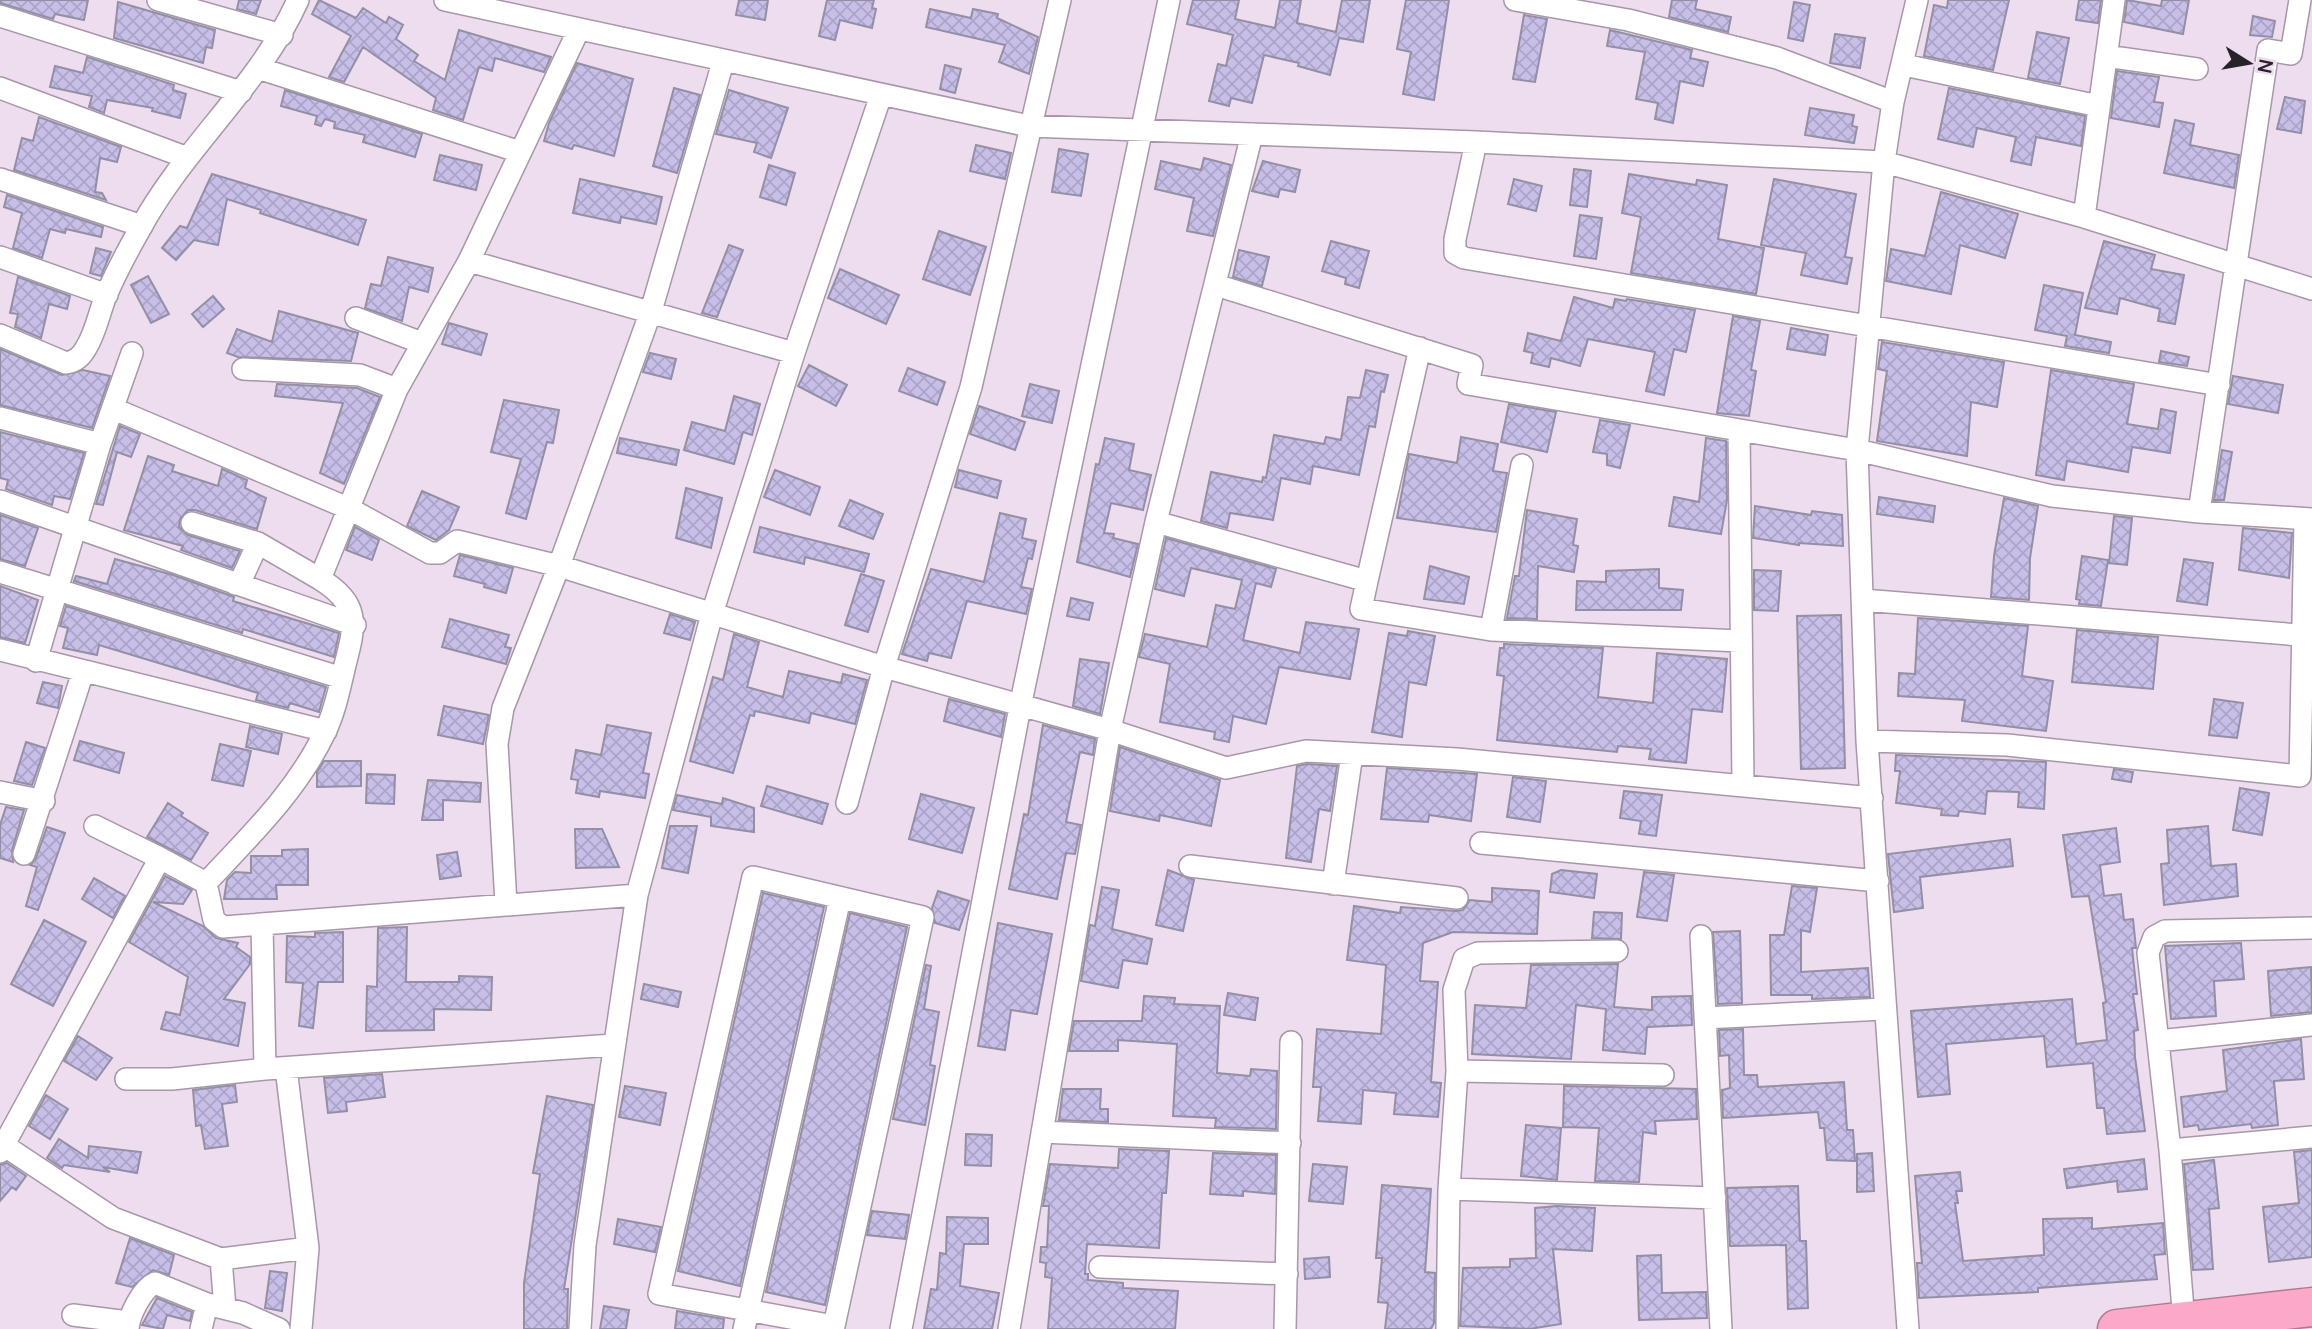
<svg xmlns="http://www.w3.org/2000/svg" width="2312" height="1329" font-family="Manrope,sans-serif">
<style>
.building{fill:url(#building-cross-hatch);stroke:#938fa4;stroke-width:2}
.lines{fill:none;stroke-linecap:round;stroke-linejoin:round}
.street-casing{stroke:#a797a8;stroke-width:24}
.highway-casing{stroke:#b17991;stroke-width:41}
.street{stroke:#fff;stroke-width:21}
.highway{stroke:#fba8c9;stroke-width:38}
</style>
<defs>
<pattern id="building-cross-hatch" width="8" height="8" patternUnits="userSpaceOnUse" patternTransform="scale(1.75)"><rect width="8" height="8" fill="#c8bfe9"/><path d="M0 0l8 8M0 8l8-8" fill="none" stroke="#aca4c8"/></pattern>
</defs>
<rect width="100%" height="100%" fill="#eeddef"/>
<path class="building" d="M0,0H88L84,20L55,14L53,19L0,3Z
M239,0H261L256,14L237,9Z
M319,0L356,18L363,8L386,23L389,17L403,25L396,39L418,55L414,61L445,80L459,30L551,57L544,72L495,58L492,71L479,67L463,120L433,110L436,98L363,47L344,82L329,77L351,36L312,14Z
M739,0H768L765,20L736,15Z
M827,0H874L872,8L876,9L872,28L840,20L835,40L819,36Z
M1193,0H1239L1235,19L1275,28L1280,0H1301L1297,23L1336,32L1342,0H1370L1363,42L1339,38L1330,75L1298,66L1299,63L1264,55L1252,103L1231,98L1229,106L1209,101L1218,64L1226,66L1233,35L1187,24Z
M1406,0H1449L1434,100L1403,94L1411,52L1397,49Z
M1672,0H1697L1695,9L1731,17L1728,32L1669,17Z
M1948,0H2009L1993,70L1924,56L1934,5L1947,8Z
M2079,0H2101L2098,23L2076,20Z
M2127,0L2161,6L2162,0H2189L2183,34L2124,22Z
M118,2L215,30L212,48L206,47L203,63L114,38Z
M1794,2L1810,5L1803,41L1788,38Z
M930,9L971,18L973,9L998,14L997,18L1038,37L1029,74L999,62L1005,45L926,27Z
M1524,15L1547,19L1535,82L1513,79Z
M2253,16L2275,21L2272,37L2250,35Z
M1610,30L1692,50L1690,58L1708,62L1703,86L1680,81L1673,123L1655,119L1658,103L1636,99L1645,52L1607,46Z
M2037,32L2069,38L2060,84L2028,78Z
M1835,34L1865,38L1860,68L1830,63Z
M87,57L174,85L173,90L186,94L180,118L152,111L153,108L107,100L104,113L89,107L92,96L50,87L55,66L83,73Z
M577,63L633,79L614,156L574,145L572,149L544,141L549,123Z
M945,65L961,69L955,93L940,89Z
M2117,71L2159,77L2154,102L2163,103L2159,127L2111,118Z
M674,88L700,95L677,173L653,166Z
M1949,88L2085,116L2081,146L2036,137L2031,165L2011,161L2016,137L1977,128L1973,147L1938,139Z
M285,90L422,134L415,157L363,142L365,135L334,128L335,122L325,119L321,126L315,124L317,116L281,106Z
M729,90L788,108L771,158L754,152L757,143L716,134Z
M2285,97L2305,101L2301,133L2277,129Z
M1810,108L1854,115L1852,126L1857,127L1854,143L1805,135Z
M39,117L121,147L117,162L100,158L95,192L102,193L106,200L14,170L22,138L33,141Z
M2175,120L2194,124L2190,145L2239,155L2234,188L2164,173Z
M976,145L1011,153L1005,179L970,171Z
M1059,149L1088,154L1081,196L1052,192Z
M440,155L482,165L476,190L434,180Z
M1204,158L1231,165L1213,236L1187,231L1194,198L1155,189L1161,161L1201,170Z
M1263,161L1300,170L1295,192L1280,189L1278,197L1252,191Z
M769,165L795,173L786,205L760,197Z
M1574,169L1591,171L1587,207L1570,205Z
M212,174L366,220L358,245L260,213L261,210L227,199L218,245L194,240L176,260L162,248L180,226L187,228Z
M1629,174L1696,185L1697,180L1727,185L1718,239L1764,248L1756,294L1631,273L1641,217L1622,213Z
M580,179L662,197L656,224L621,217L620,223L573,213Z
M1514,179L1542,186L1536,211L1508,204Z
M1774,179L1856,194L1845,257L1852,258L1847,284L1801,275L1806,253L1761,245Z
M1941,192L2018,214L2005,258L1960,245L1951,294L1886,281L1891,249L1925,256Z
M7,195L103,227L101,237L66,229L65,233L50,229L42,258L13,248L22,213L4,207Z
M1580,215L1602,218L1596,259L1574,256Z
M939,231L986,247L970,295L923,279Z
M1331,241L1369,251L1359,288L1345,284L1346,278L1322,271Z
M2104,241L2155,255L2151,269L2184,275L2175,324L2158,321L2160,309L2120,298L2117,314L2085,308Z
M729,245L743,250L717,317L702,313Z
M96,248L111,252L101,276L90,273Z
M1239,250L1269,257L1262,286L1233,277Z
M388,257L433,268L428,292L409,287L402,321L365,308L371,284L381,286Z
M840,269L899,295L886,324L828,298Z
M148,276L169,314L151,323L131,285Z
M18,277L70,296L67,309L49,304L41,338L15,327L18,314L10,313Z
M2044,285L2083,293L2075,335L2111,342L2109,353L2065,346L2067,336L2035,330Z
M213,296L224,309L203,327L192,314Z
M1574,297L1613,308L1615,299L1626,301L1627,299L1695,310L1686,352L1674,349L1664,395L1646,391L1655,352L1588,339L1580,366L1551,358L1549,367L1531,363L1533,353L1524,351L1528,333L1561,341Z
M279,311L358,333L351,361L238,357L227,353L237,329L272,342Z
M1733,316L1760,321L1751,370L1756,371L1749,416L1717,413Z
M449,323L487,334L481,355L442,344Z
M1791,328L1828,335L1825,355L1787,349Z
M1882,342L2004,362L1997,407L1971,402L1967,456L1877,441L1887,371L1878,369Z
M0,349L62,375L83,370L110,376L92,428L0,405Z
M2161,351L2189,357L2187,366L2159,362Z
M650,353L676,359L671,379L643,372Z
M809,365L847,385L836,406L798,386Z
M908,368L945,382L937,405L899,391Z
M1366,370L1388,375L1384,392L1381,391L1375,427L1369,426L1359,475L1313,466L1310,484L1281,478L1273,520L1230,513L1227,528L1201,521L1211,472L1262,482L1263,477L1266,478L1274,435L1324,444L1326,437L1341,440L1348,397L1360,398Z
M2051,370L2134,384L2127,424L2158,429L2161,409L2176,412L2170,453L2132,447L2128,472L2067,461L2064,480L2036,475Z
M2233,376L2283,385L2278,413L2228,404Z
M277,384L357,388L380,397L344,484L320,473L343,403L275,396Z
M1030,384L1059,391L1052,423L1022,416Z
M734,396L760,404L752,435L743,432L734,464L684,450L692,422L725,431Z
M504,400L559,410L553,443L547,442L526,519L506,513L521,459L491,452Z
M1509,404L1556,412L1547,452L1501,442Z
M979,406L1025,422L1015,450L970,434Z
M1600,420L1630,425L1620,468L1607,465V454L1593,452Z
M120,426L140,434L131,457L117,452L103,505L96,504Z
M0,432L84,453L70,499L54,496L52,505L6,489L8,480L0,478Z
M1461,437L1498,444L1493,471L1507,473L1496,532L1397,518L1409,454L1457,463Z
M620,438L679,450L676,465L617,453Z
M1105,438L1134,444L1129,470L1151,475L1143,510L1111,503L1104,533L1114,534L1113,538L1138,544L1130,577L1077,562L1096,464L1099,465Z
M1706,438L1726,441L1727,500L1721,534L1669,526L1674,497L1699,502Z
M2222,450L2232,452L2224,500H2214Z
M148,456L174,465L172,471L218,486L222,469L247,480L245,488L266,498L257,529L195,510H188L180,519L179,527L188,535L240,551L232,568L181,550L183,546L124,530Z
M775,470L820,487L810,515L764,497Z
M959,470L1001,481L997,498L955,487Z
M686,488L722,498L711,548L676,538Z
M422,491L459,507L449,530L436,540L407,526Z
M1879,497L1935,506L1933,522L1877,514Z
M2004,498L2038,506L2030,558L2029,600L1991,597L1994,556Z
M850,500L883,514L873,539L839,526Z
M1755,506L1811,515L1812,511L1842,515L1843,546L1799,543V545L1753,538Z
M1527,510L1577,519L1573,545L1578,546L1574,572L1538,566L1537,619L1507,618L1515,576H1519Z
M1000,513L1026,519L1022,538L1036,541L1032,559L1028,558L1021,587L1032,589L1026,614L967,601L951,658L929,653L927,661L902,654L931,569L984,582Z
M0,515L38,528L25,566L0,559Z
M2114,516L2132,518L2127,565L2109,563Z
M355,527L379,540L372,560L346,550Z
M760,527L869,554L864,572L805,557L804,564L754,552Z
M2243,528L2292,533L2289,578L2239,570Z
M1166,538L1276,569L1271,587L1256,583L1243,640L1300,653L1306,622L1359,629L1350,679L1279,667L1266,724L1233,716L1229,742L1214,739L1215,732L1160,722L1170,664L1139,657L1145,634L1207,647L1216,605L1235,609L1242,580L1191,568L1184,596L1155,589Z
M460,555L513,568L506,593L484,587L485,584L454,576Z
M2082,556L2108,560L2101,606L2079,604L2080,600L2076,599Z
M115,559L173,575L234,597L233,601L339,633L334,657L243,629L242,633L74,581L76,576L107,584Z
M2184,559L2213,563L2207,605L2177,601Z
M1430,566L1469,577L1464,604L1424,599Z
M1659,569V588L1683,590L1681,610H1576L1577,581L1606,582V571Z
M1754,570L1781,571L1778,611L1754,610Z
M861,574L884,581L868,632L845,625Z
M0,586L38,600L25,643L0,637Z
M1071,598L1093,603L1089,620L1067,616Z
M66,606L326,687L319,712L290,703L288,708L256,700L258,693L99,645L97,655L63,648L68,628L60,626Z
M670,614L695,622L690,640L664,633Z
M1841,615L1845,768L1801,769L1797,616Z
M1918,618L2028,626L2022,676L2053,681L2046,731L1962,721L1965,700L1898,696L1899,673L1915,674Z
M450,619L509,635L505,647L511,648L506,664L442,647Z
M2077,630L2158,637L2153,689L2072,682Z
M1408,631L1435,636L1426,685L1409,682L1402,737L1372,732L1389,633L1407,636Z
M734,634L759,642L747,687L783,697L789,671L841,683L843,674L867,680L855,724L811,713L809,723L755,711L754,716L750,715L733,773L690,761L713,677L723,680Z
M1504,644L1603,648L1598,697L1653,703L1657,653L1727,659L1722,712L1692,709L1686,763L1649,759L1651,749L1618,746L1617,752L1497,740L1504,676L1497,675L1500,648H1504Z
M1080,659L1109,663L1100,714L1073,706Z
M43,682L62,686L58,708L37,703Z
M949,699L1005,714L1001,737L944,721Z
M2214,699L2243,703L2237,738L2209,735Z
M444,706L489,715L483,744L438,735Z
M607,725L651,733L643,773L649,774L645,798L600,791L599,797L576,793L578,780L571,779L576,750L601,755Z
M1043,725L1095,739L1093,755L1080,752L1066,822L1081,825L1075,854L1066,853L1057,899L1009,889L1024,814L1028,815Z
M250,726L282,734L278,754L246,747Z
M80,741L124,753L119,773L74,760Z
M26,742L45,748L32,785L14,781Z
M220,744L251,751L243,786L212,780Z
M1120,747L1220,780L1211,826L1160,815L1159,821L1110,811Z
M1896,755L2046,762L2044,809L2018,807L2019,792L1987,791L1985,814L1959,811L1958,816L1941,815L1942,809L1896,803L1900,771H1895Z
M324,761H361V786L317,787V772Z
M1307,764L1337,766L1330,811L1319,809L1311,862L1286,858L1297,766Z
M1387,768L1477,774L1471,821L1429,815L1428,822L1381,819Z
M2114,769L2133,772L2131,782L2112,779Z
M367,774L395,775L394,804L366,803Z
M1513,777L1546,781L1540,822L1507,817Z
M428,780L481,783L480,802L443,800V820H422Z
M767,786L828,804L822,824L761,806Z
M2240,788L2269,793L2262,835L2233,830Z
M1624,791L1662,795L1656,836L1639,834L1641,821L1620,818Z
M921,794L974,808L962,853L909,839Z
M677,795L722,804L723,798L754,808V832L711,826V817L673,810Z
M168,803L183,813L181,816L208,833L191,860L147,837Z
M6,807L24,810L12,850L13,862L0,858V825Z
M670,826H697L688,873L662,868Z
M2208,826L2211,866L2236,864L2238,896L2164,905L2161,864L2169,863L2167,830Z
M47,827L65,833L38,910L26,906L37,867L30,865L36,858Z
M2116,828L2120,862L2100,865L2104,896L2121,894L2124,920L2133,919L2136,948H2132L2137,994H2133L2138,1030L2134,1031L2135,1057L2145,1131L2107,1134L2104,1108H2097L2093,1063L2047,1067L2044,1036L1946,1044L1950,1094L1918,1097L1911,1011L2072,999L2076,1044L2107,1040L2103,1003L2106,1002L2089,896L2072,897L2063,835Z
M575,829H602L619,867L576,868Z
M2010,839L2013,866L1920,877L1923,908L1894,912L1888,854Z
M308,849V885H276L277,899H224L227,880L235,872L251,873V856H282V850Z
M457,852L461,876L440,879L437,855Z
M1168,870L1194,880L1183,931L1156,925Z
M1561,870L1597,874L1594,898L1550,892L1552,874Z
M1644,872L1674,875L1667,921L1637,917Z
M165,876L192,890L183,904L153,902L203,926L216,938L238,943L236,947L250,957V964L224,999L245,1003L238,1046L161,1029L166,1012L180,1015L188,977L129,942Z
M94,878L125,896L113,918L82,899Z
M1792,886L1817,888L1810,932L1801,930V972L1868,968L1870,997L1812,999V995H1771L1770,935H1784Z
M1102,887L1119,890L1112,929L1152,939L1147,964L1123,960L1118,988L1081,981L1090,925L1095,926Z
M1492,888L1539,891L1537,934L1453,932L1423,943L1420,981L1438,982L1431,1082L1441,1083L1438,1117L1394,1114L1396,1093L1363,1090L1361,1124L1318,1121L1321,1087H1313L1317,1029L1381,1034L1386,965L1347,960L1354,906L1400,913L1401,907L1456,911L1463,910L1470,900L1492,902Z
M938,891L969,901L959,930L935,923L932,908Z
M763,893L824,907L740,1286L678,1271Z
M1594,912L1622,913L1621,939L1592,938Z
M850,913L907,927L825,1305L766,1292Z
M44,920L86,942L53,1006L11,984Z
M998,923L1052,934L1037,1014L1011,1010L1005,1050L978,1046Z
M407,927L406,982H459V976L492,977L491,1010L434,1009V1030L366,1031L367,986L377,987L378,928Z
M1740,931L1742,1003L1718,1004L1713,932Z
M343,932V982H318L313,1028L299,1026L303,983L286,982L287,936L315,937V933Z
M2241,943L2244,979L2214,981L2216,1016L2171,1019L2165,946Z
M1618,964L1614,1007L1652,1010V997L1691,996L1692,1025L1647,1027L1645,1054L1603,1050L1606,1009L1576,1005L1571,1059L1472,1054L1475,1005L1526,1008L1531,965Z
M926,965L931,966L924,1009L939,1012L930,1065L935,1066L925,1125L893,1119Z
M2311,967L2312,1012L2271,1016L2268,971Z
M644,984L681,992L678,1007L641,999Z
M1228,993L1258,998L1255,1020L1224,1015Z
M1144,996L1175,998L1174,1004L1220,1006L1217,1073L1250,1076L1251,1069L1277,1071L1276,1129L1215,1127L1216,1118L1173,1116L1177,1044L1118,1040V1051H1069L1074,1021H1142Z
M1743,1029L1744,1075H1757L1758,1087L1844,1082L1847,1130H1853L1855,1161L1827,1160L1824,1128H1820L1818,1112L1723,1118L1722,1090L1730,1088L1729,1055L1720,1056L1719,1030Z
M78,1036L112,1058L96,1080L64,1061Z
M2301,1039L2304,1079L2274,1081L2278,1125L2252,1128L2251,1124L2199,1130L2198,1125L2184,1127L2181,1097L2227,1091L2223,1050Z
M382,1074L385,1097L346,1102L347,1111L328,1113L324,1078Z
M235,1085L237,1102L222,1104L228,1146L205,1149L201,1125L196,1126L193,1090Z
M625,1086L666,1093L660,1125L619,1117Z
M1564,1086L1696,1089L1697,1119L1655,1121L1656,1134L1643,1132L1639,1182L1595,1181L1599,1128L1563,1127Z
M1063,1089H1101L1100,1109H1108V1122L1059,1120Z
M46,1095L68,1109L50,1139L29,1126Z
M547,1096L593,1105L564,1289H568L567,1329H524V1283L540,1174L533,1173Z
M1526,1125L1561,1128L1557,1180L1521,1176Z
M966,1134L992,1135L991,1166L965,1165Z
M59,1139L88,1158L89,1146L141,1152L137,1173L103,1167L110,1172L64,1165L62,1168L47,1158Z
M1119,1149L1169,1151L1166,1193H1162L1159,1248L1087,1244L1085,1274H1088V1280L1123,1283V1288L1178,1291L1175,1329H1048L1052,1278L1045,1277L1046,1263L1040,1262L1041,1247H1047L1049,1206H1043L1050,1164L1118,1168Z
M2312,1150V1257L2269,1262L2263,1207L2299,1203L2294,1152Z
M1213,1153L1276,1155L1275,1194L1243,1191V1196L1210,1194Z
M1872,1153L1874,1191L1857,1192V1154Z
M2144,1159L2147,1189L2118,1192L2117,1181L2067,1188L2064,1169Z
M2214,1160L2219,1208L2209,1209L2213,1269L2193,1270L2184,1164Z
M7,1163L26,1176L16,1190L12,1187L0,1201V1165Z
M1313,1164L1347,1167L1343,1204L1309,1201Z
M1960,1172L1962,1191H1956L1958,1203H1955L1963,1261L2044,1255L2043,1219L2092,1218V1229L2163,1223L2165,1254L2154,1255L2157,1279L2038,1288V1292L1919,1298L1917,1263H1922L1915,1176Z
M1382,1185L1431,1189L1425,1272L1435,1273L1434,1323L1431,1329H1385L1388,1303L1378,1302L1382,1258H1376Z
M1798,1186L1800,1241H1806L1808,1308L1788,1309L1786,1245L1730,1246L1727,1188Z
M1557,1206L1595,1208L1592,1251L1553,1249L1561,1324L1529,1329L1460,1326L1463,1268L1510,1267V1259L1536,1258L1535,1208Z
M872,1211L909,1215L905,1239L867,1235Z
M947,1217L988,1218V1244H964L960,1286L999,1293L992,1329H924L931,1289L937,1290L940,1253L946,1254Z
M618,1219L661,1227L655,1252L614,1244Z
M130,1238L174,1255L169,1275L153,1270L132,1287L116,1283Z
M1661,1255L1662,1293L1706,1292L1707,1318L1639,1320L1637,1256Z
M1329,1257L1330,1277L1305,1279L1304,1259Z
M270,1271L287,1273L282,1311L265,1308Z
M157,1298L192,1312L190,1321L167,1315L163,1329L142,1325Z
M604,1306L629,1310L626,1329H600Z
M677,1311L724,1319L723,1329H675Z"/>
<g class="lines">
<g class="street-casing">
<path id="street" d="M158,0L282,35
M445,0L1029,126L1476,142L1884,162L2084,217L2312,289
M1515,0L1628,20L1777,58L1893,102
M0,16L241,92
M2106,56L2197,69
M1904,65L2099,106
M258,68L520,152
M0,88L185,157
M1476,142L1455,239V253L1464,258L2219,385
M0,179L142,226
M2084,217L2114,0
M0,257L107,295
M469,261L794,353
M1216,285L1472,365L1468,384L1857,450L2052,496L2199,512L2312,519
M356,318L422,343
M0,335L66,363C76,361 81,357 86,348C95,334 99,314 105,298C115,274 128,250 141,227C186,145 260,85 298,0
M243,369L360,375L397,389
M114,409L350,509L430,553H440L457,541L559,566L884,667L1110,730L1226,768L1306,751L1457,759L1872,798
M0,418L100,444
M1739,430L1743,784
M0,501L355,625
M2199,512L2268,50L2291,54L2300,0
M1156,522L1367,581L1361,609L1491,630L1740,641
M192,523L258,543L320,579
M0,572L342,678
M1367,581L1420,348
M235,584L242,578L258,543
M1863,600L2312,636
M1491,630L1522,465
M0,650L326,731
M36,661L100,444L132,353
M1867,741L2007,745L2300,776L2305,519
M0,792L44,801
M847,803L884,667L971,387L1060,0
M95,826L160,858
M1481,843L1878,881
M24,854L83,672
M1190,866L1457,898
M753,877L923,917L834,1326L659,1294Z
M206,883L214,920L223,927L637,895
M1333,884L1352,754
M506,904L497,744L503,708L559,566L651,311L723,62
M262,925L265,1069L613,1045
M1701,936L1721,1329
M1705,1018L1884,1009
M2158,1041L2312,1025
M286,1068L308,1248L301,1329
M1457,1071L1663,1075
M126,1079H172L265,1069
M1042,1132L1290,1143
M5,1146L113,1218L221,1259L308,1248
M2170,1150L2312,1137
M0,1152L160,858L206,883C250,836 297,791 325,732C335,712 340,686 345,665C356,623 360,604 320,579L397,389L469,261L579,29
M1449,1189L1715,1198
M221,1259L225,1308
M1100,1267L1287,1274
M73,1315L128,1322
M2184,1322L2170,1150L2148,953L2154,937L2165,931L2312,928
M128,1329C129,1315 142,1289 155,1283L207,1304
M201,1329L207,1304L243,1313L279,1329
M580,1329L585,1245L637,895L712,614L794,353L881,95
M744,1329L840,898
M901,1329L1020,707L1169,0
M1009,1329L1110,730L1156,522L1252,134
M1285,1329L1291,1042
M1447,1329L1449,1189L1457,1071L1454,990L1464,959L1478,953L1617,951
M1908,1329L1867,741L1857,450L1884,162L1893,102L1917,0"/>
</g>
<g class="highway-casing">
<path id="highway" d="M2117,1329L2312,1307"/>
</g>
<use href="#street" class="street"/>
<use href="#highway" class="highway"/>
</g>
<g transform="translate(2249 63) rotate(101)" stroke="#eeddef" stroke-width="5" paint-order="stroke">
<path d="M0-5L12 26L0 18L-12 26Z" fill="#282229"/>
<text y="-10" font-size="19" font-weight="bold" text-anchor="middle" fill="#282229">N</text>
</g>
</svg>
